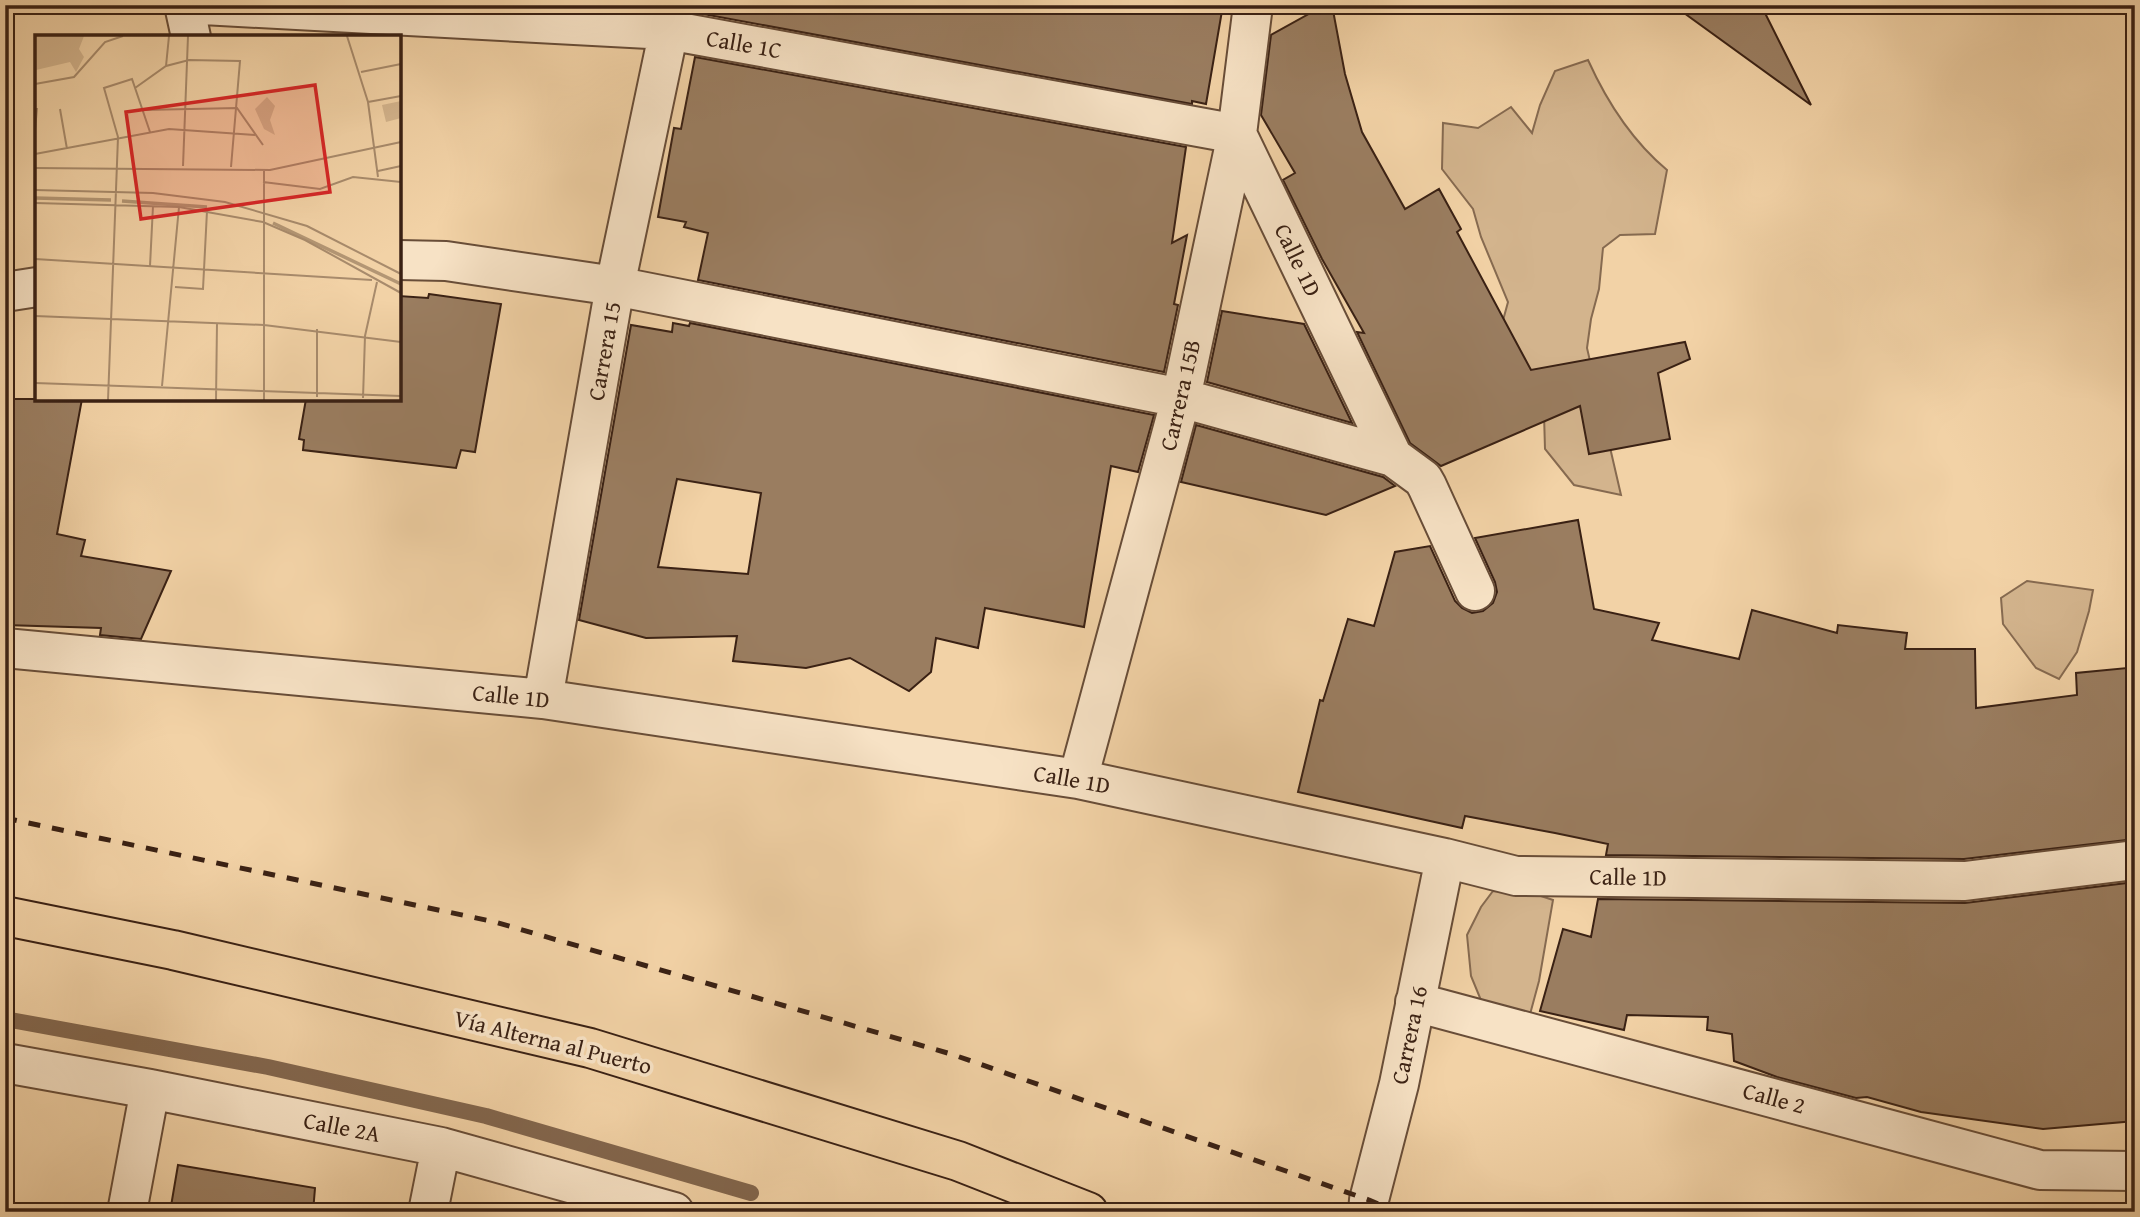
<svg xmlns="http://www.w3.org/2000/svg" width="2140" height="1217" font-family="'Gentium Book Plus',serif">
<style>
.green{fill:#d3b48d;stroke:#866a50;stroke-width:2}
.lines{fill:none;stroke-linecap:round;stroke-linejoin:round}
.stream{stroke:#83674e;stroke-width:16}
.building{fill:#9a7d60;stroke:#3a2114;stroke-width:2;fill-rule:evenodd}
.minor-casing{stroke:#684d38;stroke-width:42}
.primary-casing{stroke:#3a2114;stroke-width:42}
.minor{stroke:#f7e2c5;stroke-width:38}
.primary{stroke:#f2d2a6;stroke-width:38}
.rail{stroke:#3a2114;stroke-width:5;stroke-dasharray:12 12;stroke-linecap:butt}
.labels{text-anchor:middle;stroke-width:7;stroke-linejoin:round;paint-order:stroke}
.street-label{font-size:23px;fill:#3a2114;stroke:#f7e2c5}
.inset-river{fill:none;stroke:#b39674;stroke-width:3.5}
.inset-road{fill:none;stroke:#a88b6c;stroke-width:2}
.view{fill:#d62828;fill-opacity:0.15;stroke:#d62828;stroke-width:3.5}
.inset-edge{fill:none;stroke:#3a2114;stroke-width:3.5}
</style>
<rect width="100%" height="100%" fill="#f2d2a6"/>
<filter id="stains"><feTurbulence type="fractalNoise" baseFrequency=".00286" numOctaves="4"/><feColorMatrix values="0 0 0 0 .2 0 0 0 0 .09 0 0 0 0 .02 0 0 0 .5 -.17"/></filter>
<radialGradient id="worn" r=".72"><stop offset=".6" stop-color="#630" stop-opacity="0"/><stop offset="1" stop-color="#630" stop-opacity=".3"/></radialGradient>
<path class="green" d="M1588,60C1607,102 1631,140 1667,170L1655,234L1620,235L1603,248L1599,289L1591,319L1587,348L1621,495L1574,485L1545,449L1544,414L1493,357L1508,302L1481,237L1473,209L1442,169L1443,123L1478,128L1511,107L1532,133L1540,105L1555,71Z
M2027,581L2093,590L2089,611L2077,652L2059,679L2036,668L2003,624L2001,598Z
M1493,891L1529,892L1553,900L1539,981L1529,1018L1485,1010L1471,976L1467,935L1481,907Z"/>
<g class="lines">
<path class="stream" d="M5,1019L268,1067L486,1116L751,1193"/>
</g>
<path class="building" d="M705,5H1223L1206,104L1192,101V104L703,14Z
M1325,5H1332L1345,74L1362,132L1405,209L1439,189L1461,229L1457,232L1531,370L1685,342L1690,359L1658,373L1670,439L1589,454L1580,406L1441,466L1410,443L1357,332L1364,333L1322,259L1283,180L1295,173L1261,115L1271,35Z
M1673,5H1761L1811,105Z
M695,57L1186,147L1172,243L1187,235L1174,304L1178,305L1164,372L698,280L708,233L684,227L686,222L658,217L674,128L681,129Z
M429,294L501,304L475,452L461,450L456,468L303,450L304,440L299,439L306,399H399V296L428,298Z
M1222,311L1304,324L1352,423L1207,382Z
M673,323L689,326L690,323L1154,415L1138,472L1111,466L1084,627L985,608L978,648L936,638L931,672L909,691L850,658L806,668L733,661L737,636L646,638L579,620L631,325L672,332ZM677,479L761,493L748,574L658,567Z
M5,399H82L57,534L85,540L81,556L171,571L141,639L100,635L101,628L5,625Z
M1196,425L1383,477L1395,486L1326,515L1181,482Z
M1578,520L1594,609L1659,623L1652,640L1739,659L1752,610L1837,633L1838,625L1907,633L1905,649H1975L1976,708L2077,695L2076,673L2127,668L2128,682L2135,681V839L1964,859L1606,855L1608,844L1555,833L1465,816L1462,828L1298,792L1320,700L1323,701L1348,619L1374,626L1395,552L1430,546L1455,601L1462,608L1472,613L1483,611L1493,603L1497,592L1495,582L1475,538Z
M2135,882V1121L2043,1129L1921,1112L1867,1097L1856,1098L1777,1077L1734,1061L1732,1034L1707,1030L1708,1017L1627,1015L1624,1030L1540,1011L1563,929L1591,937L1598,899L1965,903Z
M178,1165L315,1188L313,1212H170Z"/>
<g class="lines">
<g class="minor-casing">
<path id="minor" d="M184,5L191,37
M203,5L668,30L1237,134L1393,457
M399,260L446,261L615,286L1181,398L1393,457L1423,479L1427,486L1475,591
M5,292L37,287
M5,648L543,699L1078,779L1445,858L1516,876L1965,881L2135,860
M543,699L615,286L674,6
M1078,779L1181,398L1237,134L1253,5
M1415,1002L2040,1170L2135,1171
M5,1063L150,1089L441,1147L674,1212
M127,1212L150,1089
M428,1212L441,1147
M1368,1212L1369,1200L1399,1084L1445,858"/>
</g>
<g class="primary-casing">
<path id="primary" d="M5,916L173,950L590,1048L958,1161L1088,1212"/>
</g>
<use href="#minor" class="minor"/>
<use href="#primary" class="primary"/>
<path class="rail" d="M5,818L495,922L951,1054L1369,1200L1396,1212"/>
</g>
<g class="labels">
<g class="street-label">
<text transform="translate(744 44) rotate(10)" y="8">Calle 1C</text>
<text transform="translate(1298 260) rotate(64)" y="8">Calle 1D</text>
<text transform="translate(604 351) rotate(-80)" y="8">Carrera 15</text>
<text transform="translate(1180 395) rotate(-77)" y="8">Carrera 15B</text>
<text transform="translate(511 696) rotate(6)" y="8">Calle 1D</text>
<text transform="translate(1072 779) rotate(10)" y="8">Calle 1D</text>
<text transform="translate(1628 877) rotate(1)" y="8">Calle 1D</text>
<text transform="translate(1409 1035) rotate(-78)" y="8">Carrera 16</text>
<text transform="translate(553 1042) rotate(14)" y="8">Vía Alterna al Puerto</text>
<text transform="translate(1774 1098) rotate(15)" y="8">Calle 2</text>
<text transform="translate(342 1127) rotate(11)" y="8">Calle 2A</text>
</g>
</g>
<g transform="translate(35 35)">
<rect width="366" height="366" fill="#f2d2a6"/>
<path d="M0,1H49L44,14L49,22L41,37L35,27L1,35ZM232,62L240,71L235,85L240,100L229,94L220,74ZM366,66V83L351,87L347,70Z" fill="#d3b48d"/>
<path class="inset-river" d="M0,163L76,165M87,166L172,172M238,188L366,249"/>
<path class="inset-road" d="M312,1L333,67L343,142M131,31L134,1M326,37L366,29M0,49L39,42L70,7L88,1M100,53L131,31L154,25L205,26L196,132M333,67L366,61M25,74L32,114M108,75L202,73L228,110M0,95L2,73M0,119L134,94L220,100M148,131L153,1M0,133L235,135L366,107M229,134V365M343,136L366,131M228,147L285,154L318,142L366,147M0,155L118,158L190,167L272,191L366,239M0,168L144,172L228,187L270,205L366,258M0,224L337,245M115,231L118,171M140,252L168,254L172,176M0,281L229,290L366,307M282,294V362M0,348L366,361M127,351L144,172M328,363L330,301L342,247M73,365L83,102L69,53L97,44L115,97M181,365L182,288"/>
<path class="view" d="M280,50L295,157L106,184L91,77Z"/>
<rect width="366" height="366" class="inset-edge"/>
</g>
<rect width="2140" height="1217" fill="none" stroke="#f2d2a6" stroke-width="28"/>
<rect x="7" y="7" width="2126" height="1203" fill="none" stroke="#3a2114" stroke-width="3.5"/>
<rect x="14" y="14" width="2112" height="1189" fill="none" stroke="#3a2114" stroke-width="2"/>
<rect width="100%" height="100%" filter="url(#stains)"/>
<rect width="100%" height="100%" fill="url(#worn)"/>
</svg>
